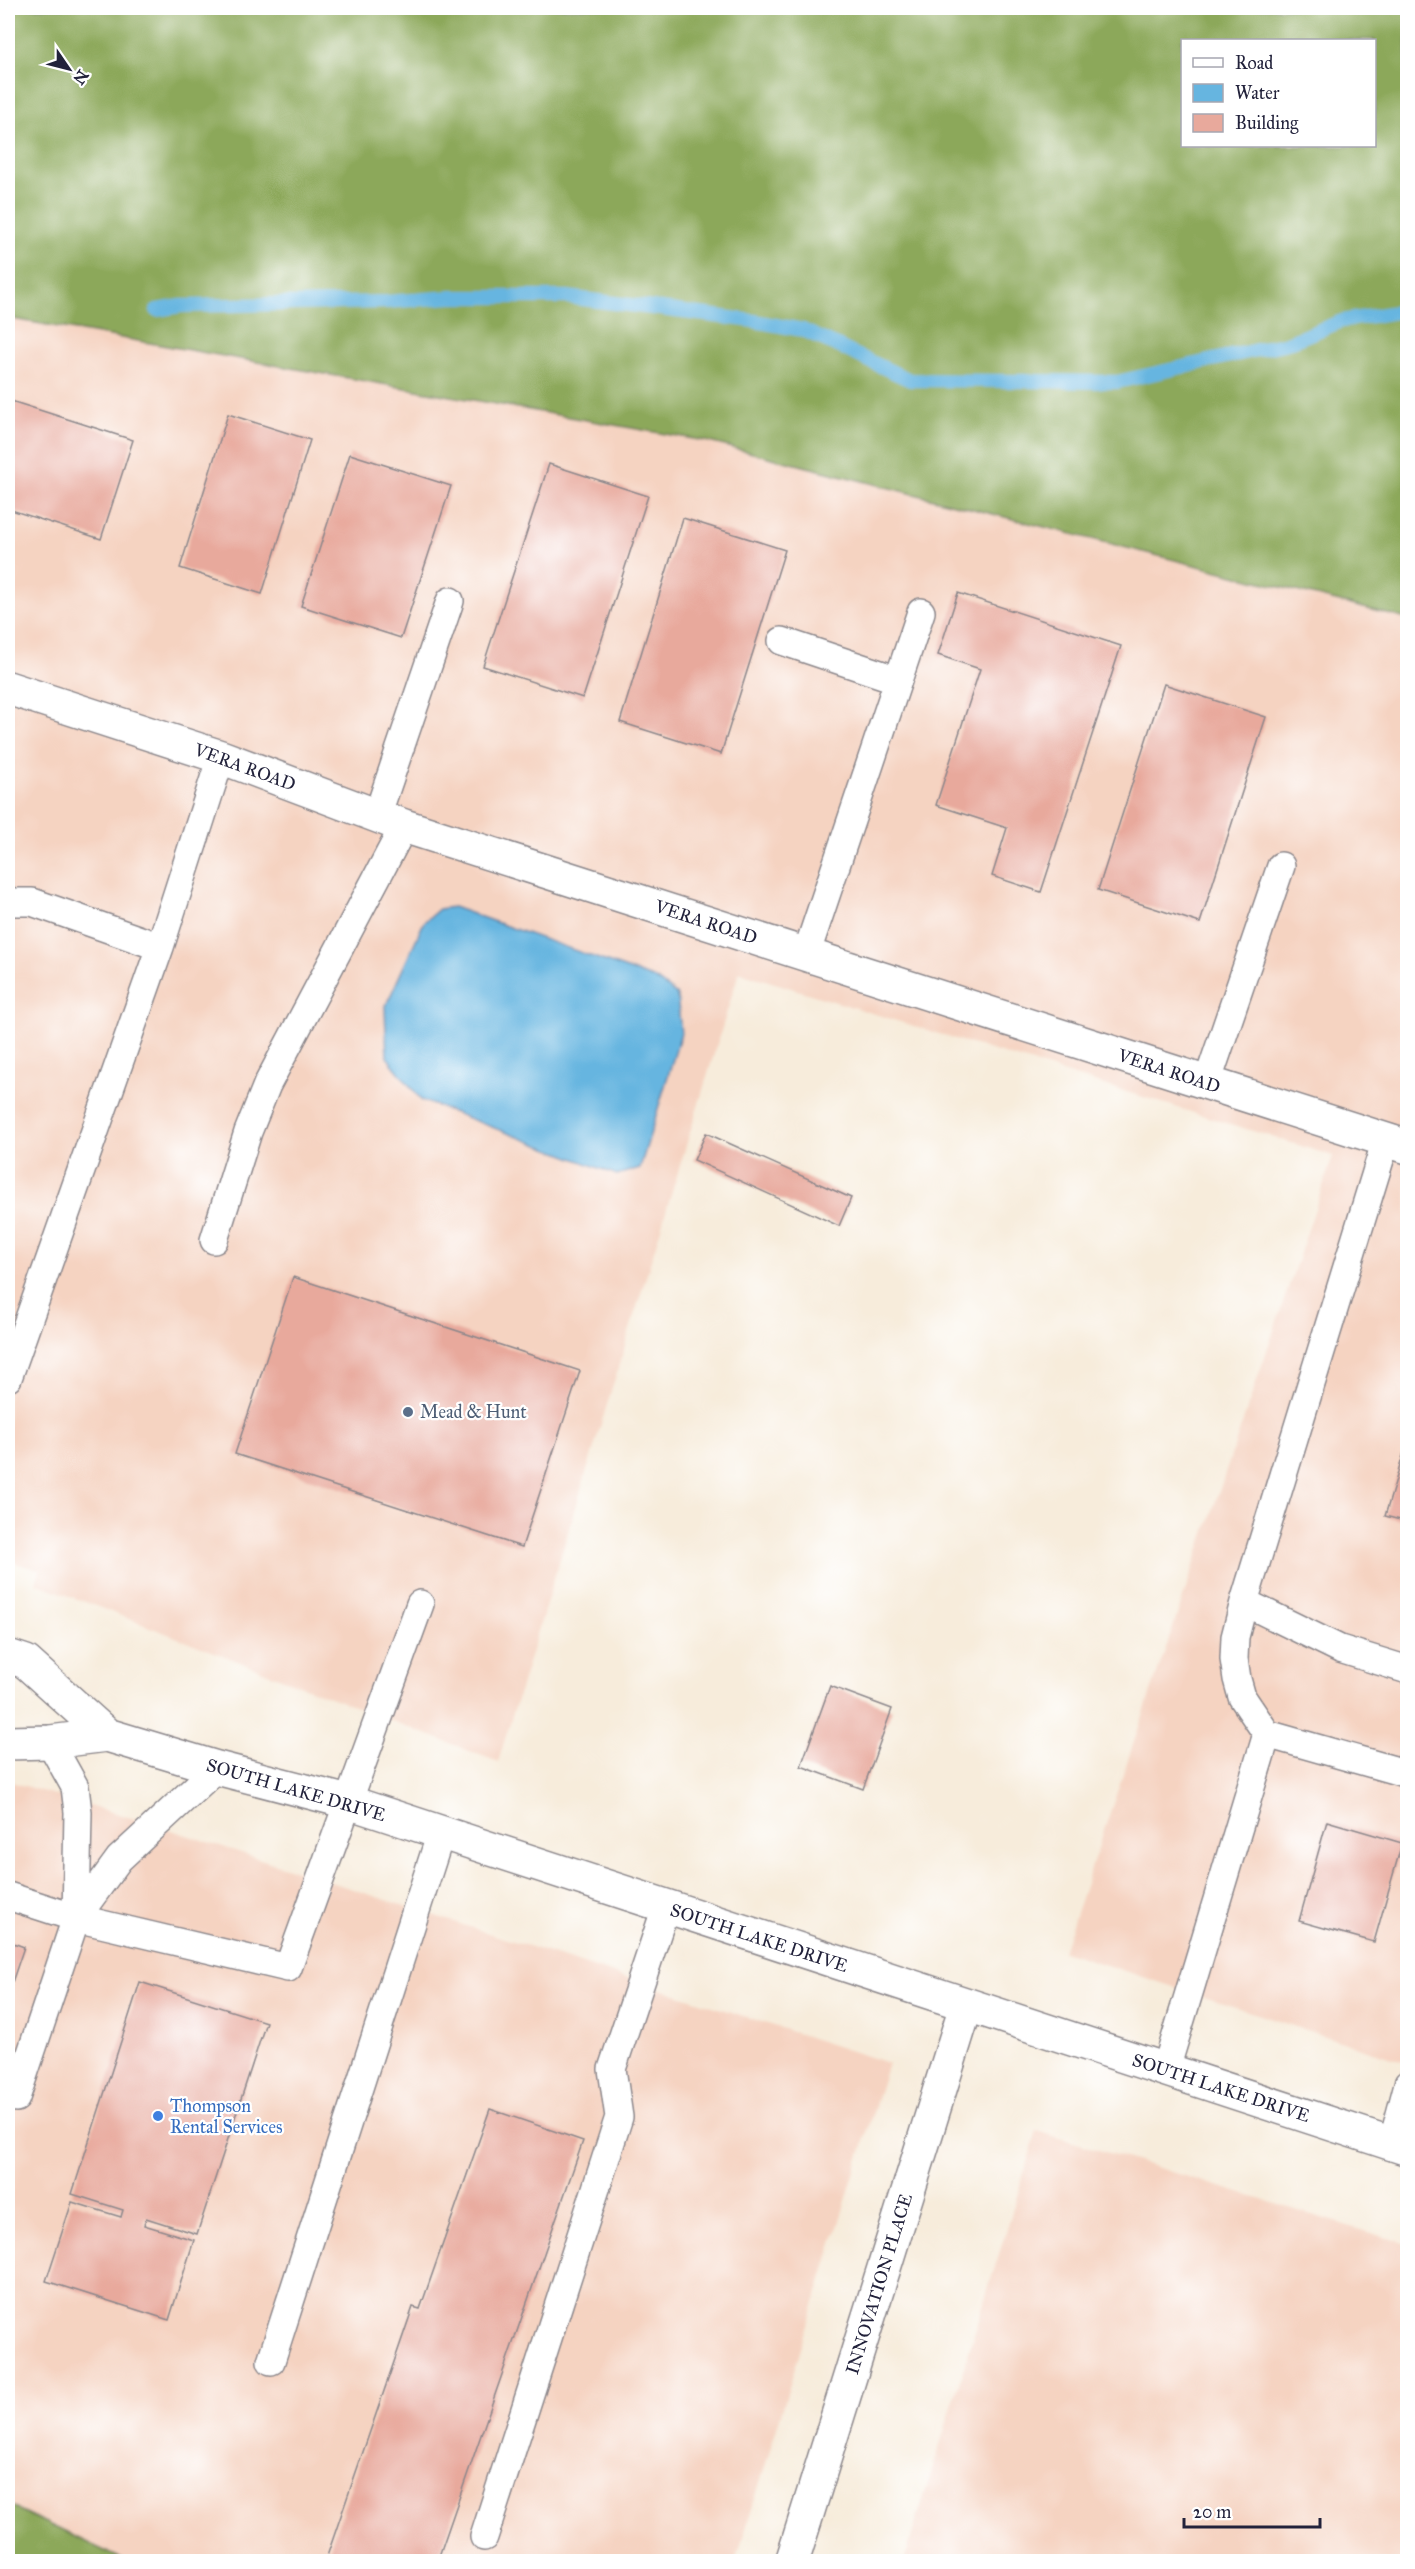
<svg xmlns="http://www.w3.org/2000/svg" width="1415" height="2569" font-family="'IM FELL Great Primer',serif">
<style>
.built{fill:#f5d3c1}
.forest{fill:#8ca85a;stroke:#57654a;stroke-width:1.5;fill-rule:evenodd}
.water{fill:#66b5e0;stroke:#446c8e;stroke-width:1.5}
.lines{fill:none;stroke-linecap:round;stroke-linejoin:round}
.stream{stroke:#66b5e0;stroke-width:14}
.building{fill:#e8a99c}
.service-casing{stroke:#8c878b;stroke-width:30}
.minor-casing{stroke:#8c878b;stroke-width:36}
.secondary-casing{stroke:#8c878b;stroke-width:36}
.service{stroke:#fff;stroke-width:27}
.minor{stroke:#fff;stroke-width:33}
.secondary{stroke:#fff;stroke-width:33}
.service-dot{fill:#5c6f8a;stroke:#fff;stroke-width:2}
.shop-dot{fill:#3f7fe0;stroke:#fff;stroke-width:2}
.labels{text-anchor:middle;stroke-width:4.5;stroke-linejoin:round;paint-order:stroke}
.street-label{font-size:18px;fill:#22223b;stroke:#fff}
.service-label{font-size:18px;fill:#4e5e75;stroke:#fff;text-anchor:start}
.shop-label{font-size:18px;fill:#366cbe;stroke:#fff;text-anchor:start}
</style>
<rect width="100%" height="100%" fill="#fff"/>
<filter id="ink" filterUnits="userSpaceOnUse"><feTurbulence type="fractalNoise" baseFrequency=".0167" numOctaves="2"/><feDisplacementMap in="SourceGraphic" scale="12" xChannelSelector="R" yChannelSelector="G"/><feConvolveMatrix kernelMatrix="1 2 1 2 8 2 1 2 1" color-interpolation-filters="sRGB"/></filter>
<filter id="wash" filterUnits="userSpaceOnUse"><feTurbulence type="fractalNoise" baseFrequency=".008" numOctaves="4" result="noise"/><feDisplacementMap in="SourceGraphic" scale="24" xChannelSelector="R" yChannelSelector="G"/><feGaussianBlur stdDeviation="1.35" result="paint"/><feColorMatrix in="noise" values="0 0 0 0 0 0 0 0 0 0 0 0 0 0 0 0 0 1.4 0 .05"/><feComposite in="paint" operator="in"/></filter>
<g filter="url(#wash)">
<rect width="100%" height="100%" fill="#f7ecdb"/>
<path class="built" d="M8,318L705,441L1407,619V2063L1063,1951L1333,1156L739,972L498,1762L36,1583L40,1570L8,1561Z
M8,1781L168,1829L888,2063L736,2561H126L8,2505Z
M1037,2131L1407,2244V2561H904Z"/>
<path class="forest" d="M8,8H1407V619L705,441L8,318ZM1182,40H1374V146H1182Z
M8,2505L126,2561H8Z"/>
<path class="water" d="M453,907L655,979L677,995L681,1033L640,1168L617,1175L421,1100L387,1057L385,1008L424,922L439,909Z"/>
<g class="lines">
<path class="stream" d="M157,310L181,306L386,302L451,297H567L754,321L803,330L910,380L1117,382L1287,343L1342,321L1408,310"/>
</g>
<g id="blocks">
<path class="building" d="M8,400L133,440L101,539L8,509Z
M228,414L310,440L262,594L180,568Z
M350,454L451,486L401,638L301,606Z
M549,464L648,496L583,698L483,666Z
M683,518L785,550L721,754L620,722Z
M958,593L1121,646L1041,892L992,876L1007,828L936,805L980,669L938,655Z
M1164,684L1266,717L1200,923L1098,890Z
M706,1133L851,1198L839,1226L694,1160Z
M293,1277L580,1371L522,1547L235,1454Z
M1407,1442H1408V1522L1385,1516Z
M830,1686L892,1709L863,1789L801,1766Z
M1327,1821L1402,1843L1374,1942L1299,1921Z
M8,1941L24,1947L8,1994Z
M140,1982L266,2022L197,2234L146,2218L144,2225L194,2240L169,2320L46,2281L72,2202L121,2217L123,2210L72,2194Z
M490,2109L583,2141L437,2562H325L413,2307L420,2309Z"/>
</g>
</g>
<g filter="url(#ink)">
<use href="#blocks" fill-opacity="0" stroke="#8c878b" stroke-width="1.5"/>
<g class="lines">
<g class="service-casing">
<path id="service" d="M782,641L898,680
M377,816L450,601
M8,902H32L160,947
M806,955L921,612
M1207,1083L1281,866
M1386,1140L1244,1602L1235,1637L1234,1659L1237,1679L1242,1697L1267,1734L1408,1774
M214,1240L248,1132L267,1085L404,826
M8,1378L160,947L221,757
M1244,1602L1340,1649L1408,1670
M50,1742L75,1787L78,1812L76,1918
M8,1896L76,1918L16,2098L8,2095
M76,1918L288,1968L420,1604
M76,1918L119,1859L217,1768
M1166,2069L1267,1734
M1392,2144L1408,2084
M271,2361L441,1833
M484,2537L619,2117L612,2069L666,1907"/>
</g>
<g class="minor-casing">
<path id="minor" d="M8,688L221,757L404,826L1408,1147
M792,2562L966,2006"/>
</g>
<g class="secondary-casing">
<path id="secondary" d="M8,1656L26,1662L107,1735
M8,1743L50,1742L107,1735L217,1768L348,1802L1408,2149"/>
</g>
<use href="#service" class="service"/>
<use href="#minor" class="minor"/>
<use href="#secondary" class="secondary"/>
</g>
</g>
<circle class="service-dot" cx="408" cy="1412" r="6"/>
<circle class="shop-dot" cx="158" cy="2116" r="6"/>
<g class="labels">
<g class="street-label">
<text transform="translate(245 767) rotate(20)" y="6">VERA ROAD</text>
<text transform="translate(706 922) rotate(18)" y="6">VERA ROAD</text>
<text transform="translate(1169 1071) rotate(18)" y="6">VERA ROAD</text>
<text transform="translate(296 1790) rotate(16)" y="6">SOUTH LAKE DRIVE</text>
<text transform="translate(759 1938) rotate(18)" y="6">SOUTH LAKE DRIVE</text>
<text transform="translate(1221 2088) rotate(18)" y="6">SOUTH LAKE DRIVE</text>
<text transform="translate(879 2284) rotate(-73)" y="6">INNOVATION PLACE</text>
</g>
<g class="service-label">
<text x="420" y="1418">Mead &amp; Hunt</text>
</g>
<g class="shop-label">
<text x="170" y="2112">Thompson<tspan x="170" dy="21">Rental Services</tspan></text>
</g>
</g>
<rect width="1415" height="2569" fill="none" stroke="#fff" stroke-width="30"/>
<rect x="1181" y="39" width="195" height="108" fill="#ffffff" stroke="#a7a7b1" stroke-width="1.5"/>
<rect x="1193" y="58" width="30" height="9" fill="#ffffff" stroke="#a7a7b1" stroke-width="1.5"/>
<text x="1235" y="69" font-size="18" fill="#22223b">Road</text>
<rect x="1193" y="84" width="30" height="18" fill="#66b5e0" stroke="#a7a7b1" stroke-width="1.5"/>
<text x="1235" y="99" font-size="18" fill="#22223b">Water</text>
<rect x="1193" y="114" width="30" height="18" fill="#e8a99c" stroke="#a7a7b1" stroke-width="1.5"/>
<text x="1235" y="129" font-size="18" fill="#22223b">Building</text>
<g transform="translate(69 69) rotate(125)" stroke="#ffffff" stroke-width="4.5" paint-order="stroke">
<path d="M0-4.5L10 22L0 15L-10 22Z" fill="#22223b"/>
<text y="-9" font-size="16" font-weight="bold" text-anchor="middle" fill="#22223b">N</text>
</g>
<path d="M1184 2518v9h136v-9" fill="none" stroke="#22223b" stroke-width="3"/>
<text x="1193" y="2518" font-size="18" fill="#22223b" stroke="#ffffff" stroke-width="4.5" paint-order="stroke">20 m</text>
</svg>
